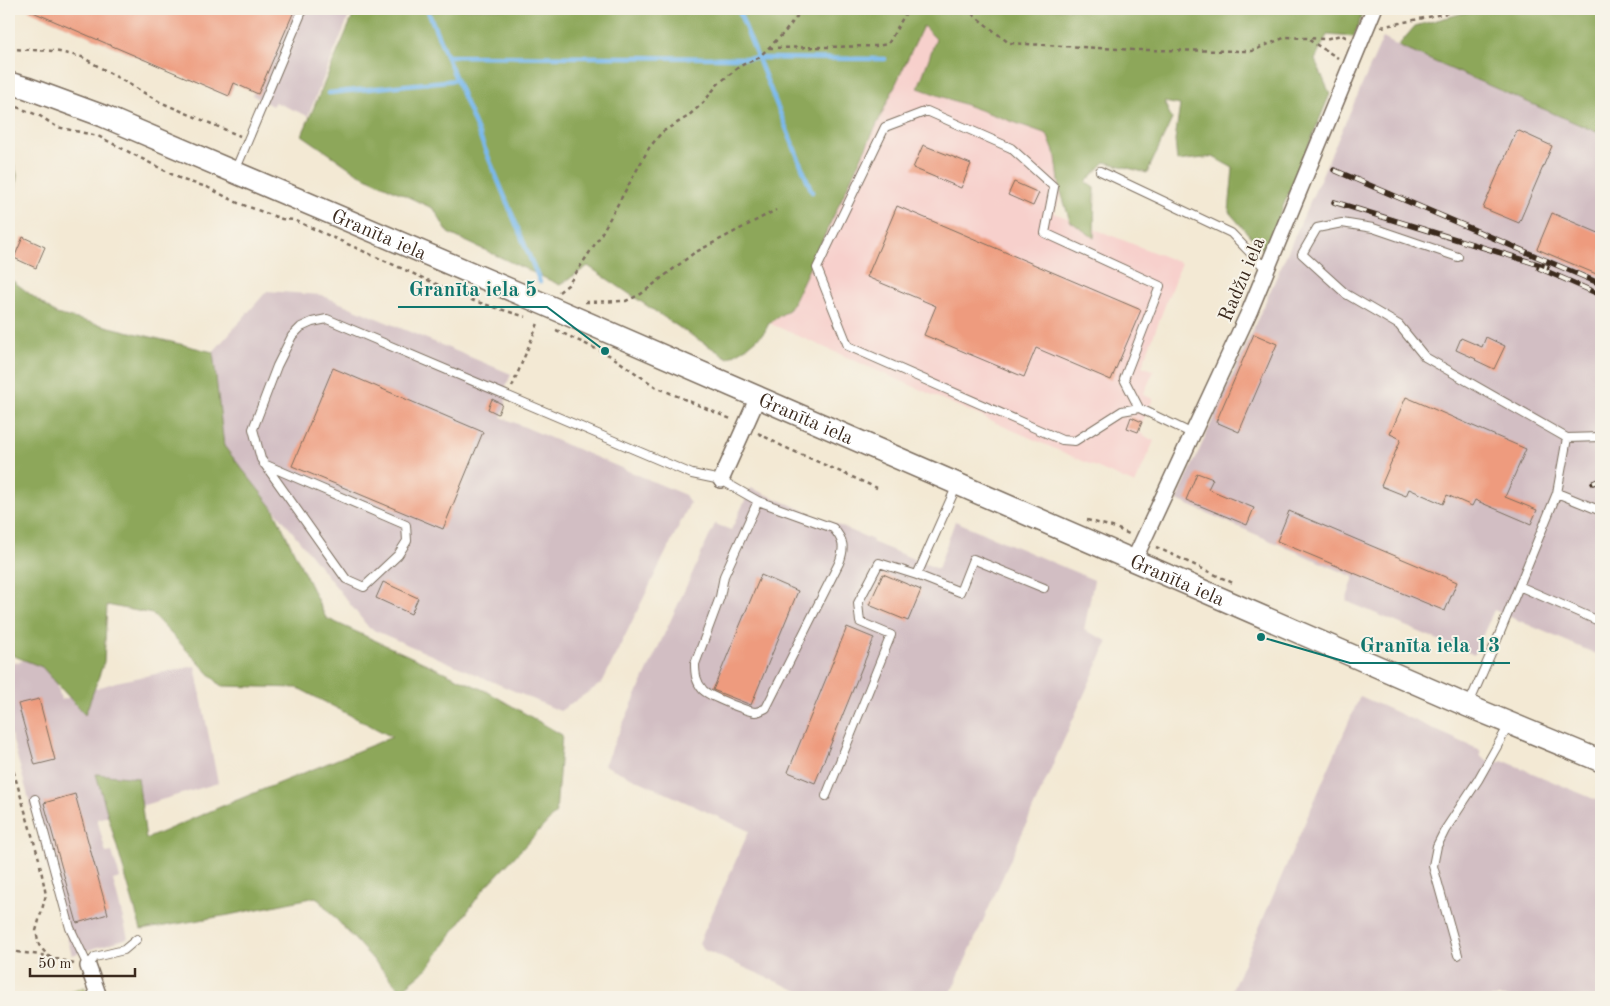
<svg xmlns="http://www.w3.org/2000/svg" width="1610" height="1006" font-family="'Old Standard TT',serif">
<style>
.built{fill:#f7d0cc}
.industrial{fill:#d2bec3}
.green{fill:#b2c164;stroke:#767641}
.forest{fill:#8da75a;stroke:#64683c}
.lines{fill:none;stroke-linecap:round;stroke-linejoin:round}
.stream{stroke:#79b9ed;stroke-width:4.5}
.building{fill:#ee9b7e}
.service-casing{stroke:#7b6d5e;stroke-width:10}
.minor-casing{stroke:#7b6d5e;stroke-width:18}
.secondary-casing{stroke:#7b6d5e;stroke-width:24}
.path{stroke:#7b6d5e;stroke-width:2.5;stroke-dasharray:4 4;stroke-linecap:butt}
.service{stroke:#fff;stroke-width:8}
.minor{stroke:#fff;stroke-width:15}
.secondary{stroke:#fff;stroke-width:21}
.rail-casing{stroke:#3b2a1e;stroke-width:5.5}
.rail{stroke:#f7f3e8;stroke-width:4;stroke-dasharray:11;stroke-linecap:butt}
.labels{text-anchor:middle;stroke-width:4;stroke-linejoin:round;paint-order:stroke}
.street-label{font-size:20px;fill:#3b2a1e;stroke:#f7f3e8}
.leader{fill:none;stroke:#0f766e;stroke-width:2}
.callout-dot{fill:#0f766e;stroke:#f7f3e8;stroke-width:2}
.callout-label{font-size:21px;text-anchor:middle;font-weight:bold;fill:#0f766e;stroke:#f7f3e8;stroke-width:4;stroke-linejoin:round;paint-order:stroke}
</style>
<rect width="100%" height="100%" fill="#f7f3e8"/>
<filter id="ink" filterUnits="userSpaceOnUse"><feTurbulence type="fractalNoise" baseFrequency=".02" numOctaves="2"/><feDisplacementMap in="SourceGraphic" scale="10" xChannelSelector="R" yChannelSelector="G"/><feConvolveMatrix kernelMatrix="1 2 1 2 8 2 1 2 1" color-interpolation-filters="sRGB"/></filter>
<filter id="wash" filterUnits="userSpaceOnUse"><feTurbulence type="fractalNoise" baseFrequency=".0096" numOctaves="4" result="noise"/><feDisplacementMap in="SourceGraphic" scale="20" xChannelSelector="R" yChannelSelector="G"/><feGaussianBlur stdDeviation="1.12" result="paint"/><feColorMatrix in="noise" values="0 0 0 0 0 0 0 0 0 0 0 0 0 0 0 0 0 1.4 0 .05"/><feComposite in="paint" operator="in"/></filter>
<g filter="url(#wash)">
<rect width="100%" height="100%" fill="#f3e9d4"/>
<path class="built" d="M914,9L1104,95L1054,213L1181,263L1142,366L1154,371L1143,395L1153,399L1138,432L1154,441L1135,484L769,323Z"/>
<path class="industrial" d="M26,9H352L308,116L275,102L272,106L252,95L254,92L235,83L229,96Z
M1383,38L1398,46L1601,134V656L1494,610L1474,655L1346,601L1354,577L1177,500Z
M267,291L321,295L511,374L505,389L506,404L501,417L685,495L690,503L602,683L560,711L369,628L224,446L213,352Z
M751,488L873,540L872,542L938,569L955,521L1094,580L1084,630L1108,641L949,997H812L704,950L699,943L749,831L604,765L715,524L731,530Z
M50,654L61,700L116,682L195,666L218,783L97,819L106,853L112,852L120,878L113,880L128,938L72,955L9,727V664Z
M1360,696L1480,750L1481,757L1495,764L1502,760L1601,802V997H1229Z"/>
<path class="green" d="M85,987L88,997H49Z"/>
<path class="forest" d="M356,9H1364L1354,37L1327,35L1315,60L1330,94L1264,252L1229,212L1233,168L1213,157L1177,161L1175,140L1180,105L1164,102L1172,119L1147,173L1105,162L1086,182L1095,188L1094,238L1070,221L1060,189L1056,157L1047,134L918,88L936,39L923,26L790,309L769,323L764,333L746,348L728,358L683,330L588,266L560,285L448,233L434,209L357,173L302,135Z
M1478,9H1601V134L1398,46L1415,26Z
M9,148L17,175L9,262Z
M9,278L56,314L213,352L224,446L273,508L326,618L488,692L562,735L556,813L482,891L427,969L401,990L316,897L229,915L141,930L96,774L138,778L146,839L220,807L392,737L298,688L221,686L152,614L107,605L104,662L85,715L42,667L9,654Z"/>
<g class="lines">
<path class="stream" d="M427,9L540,282
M738,9L812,192
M446,56L885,59
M329,93L456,80"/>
</g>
<g id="blocks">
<path class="building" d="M26,9H295L258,94L234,83L229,96Z
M1517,130L1552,146L1519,223L1483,208Z
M923,145L971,164L961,188L913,168Z
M1014,182L1039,193L1033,206L1008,195Z
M897,206L1141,310L1111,380L1036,348L1024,377L924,335L936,306L867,277Z
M1552,213L1601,234V276L1537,249Z
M23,237L45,247L36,268L14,258Z
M1254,334L1277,344L1239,432L1216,422Z
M1486,337L1505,346L1494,369L1475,360L1476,359L1456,350L1461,338L1482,347Z
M333,368L483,432L443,529L292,466Z
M1406,397L1526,449L1505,497L1537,510L1531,524L1475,500L1472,506L1447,495L1443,504L1409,489L1406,496L1381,486L1401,439L1390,434Z
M492,399L502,404L498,414L488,409Z
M1131,417L1142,422L1138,432L1127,428Z
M1197,473L1213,479L1208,489L1254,508L1247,525L1186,500Z
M1289,511L1457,582L1445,611L1277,541Z
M883,574L921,590L908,621L869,605Z
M761,575L798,591L751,705L713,690Z
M383,582L418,598L411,614L376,598Z
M847,627L874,638L815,783L788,772Z
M39,699L55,760L35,765L18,704Z
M75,794L108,914L77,923L44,803Z"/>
</g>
</g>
<g filter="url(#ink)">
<use href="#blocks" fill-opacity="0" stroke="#7b6d5e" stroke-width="1"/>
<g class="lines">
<g class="service-casing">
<path id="service" d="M235,171L303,9
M1100,171L1231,233L1267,270
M1458,257L1373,228L1342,223L1317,228L1302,254L1346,294L1399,325L1425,357L1567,438L1557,493
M1139,408L1124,379L1160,286L1045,233L1054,187L1011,148L927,111L885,127L817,268L848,346L1062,440L1075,441L1122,411L1139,408L1193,434
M1567,438L1601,437
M264,464L406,525L407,541L398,555L364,587L346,579L261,459L253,429L277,366L292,336L301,327L312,322L327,319L692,474L721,480L758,501L833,528C844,540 845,548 839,563L766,708C762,710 759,712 755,712C746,711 709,696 703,690C696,682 695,674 695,664L720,597L724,576L758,501
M917,575L960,592L973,559L1044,588
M1519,586L1601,622
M1468,706L1499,635L1557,493L1601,511
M826,796L891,635L860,622L858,603L879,563L917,575L957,485
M35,799L70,928L88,966
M1458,955L1433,866L1437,846L1445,830L1478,780L1509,725
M88,966L95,957L124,950L137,939"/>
</g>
<g class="minor-casing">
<path id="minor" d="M721,480L758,397
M1134,560L1250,310L1374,9
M88,966L99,997"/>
</g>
<g class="secondary-casing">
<g id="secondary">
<path id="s1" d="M9,83L27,88L103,116L546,305L1468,706L1601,761"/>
</g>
</g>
<path class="path" d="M966,9L1009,43L1136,50L1252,51L1286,37L1325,39L1341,35L1348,38
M1381,27L1466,9
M1309,40L1338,58
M769,48L876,46L888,44L908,9
M9,49L55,51L82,57L160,102L240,136
M9,104L40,116L57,127L98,136L183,180L207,187L238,203L282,219L294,220L474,301L526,317
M559,292L568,285L599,238L649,148L662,132L687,117L703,103L718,84L740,66L758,58L784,33L803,9
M585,302L626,301L641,294L694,253L776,210
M556,330L611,356L656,387L733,420
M512,387L539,321
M758,433L782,446L877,488
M1087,520L1116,528L1131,535
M1156,547L1235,584
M9,756L39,859
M40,865L46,895L36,931L39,945L48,956L74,964
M9,951L48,956"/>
<use href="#service" class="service"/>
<use href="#minor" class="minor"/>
<use href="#secondary" class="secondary"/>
<g class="rail-casing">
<path id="rail" d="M1334,170L1601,284
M1334,202L1547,267
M1539,268L1601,295
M1593,483L1601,480"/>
</g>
<use href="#rail" class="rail"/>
</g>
</g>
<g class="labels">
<g class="street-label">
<text dy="7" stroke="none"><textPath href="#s1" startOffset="400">Granīta iela</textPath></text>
<text transform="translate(1241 279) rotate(-67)" y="7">Radžu iela</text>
<text dy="7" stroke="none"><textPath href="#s1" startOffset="865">Granīta iela</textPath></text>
<text dy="7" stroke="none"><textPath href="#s1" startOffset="1270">Granīta iela</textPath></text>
</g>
</g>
<path class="leader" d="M605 351L547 307H398M1261 637L1350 663H1510"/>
<g class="callout-dot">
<circle cx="605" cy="351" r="5"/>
<circle cx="1261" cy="637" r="5"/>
</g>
<g class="callout-label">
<text x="473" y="296">Granīta iela 5</text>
<text x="1430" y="652">Granīta iela 13</text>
</g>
<rect width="1610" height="1006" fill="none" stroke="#f7f3e8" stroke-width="30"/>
<path d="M30 968v8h105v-8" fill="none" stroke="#3b2a1e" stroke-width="2.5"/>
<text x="38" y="968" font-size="15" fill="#3b2a1e" stroke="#f7f3e8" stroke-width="4" paint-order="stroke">50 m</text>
</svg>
